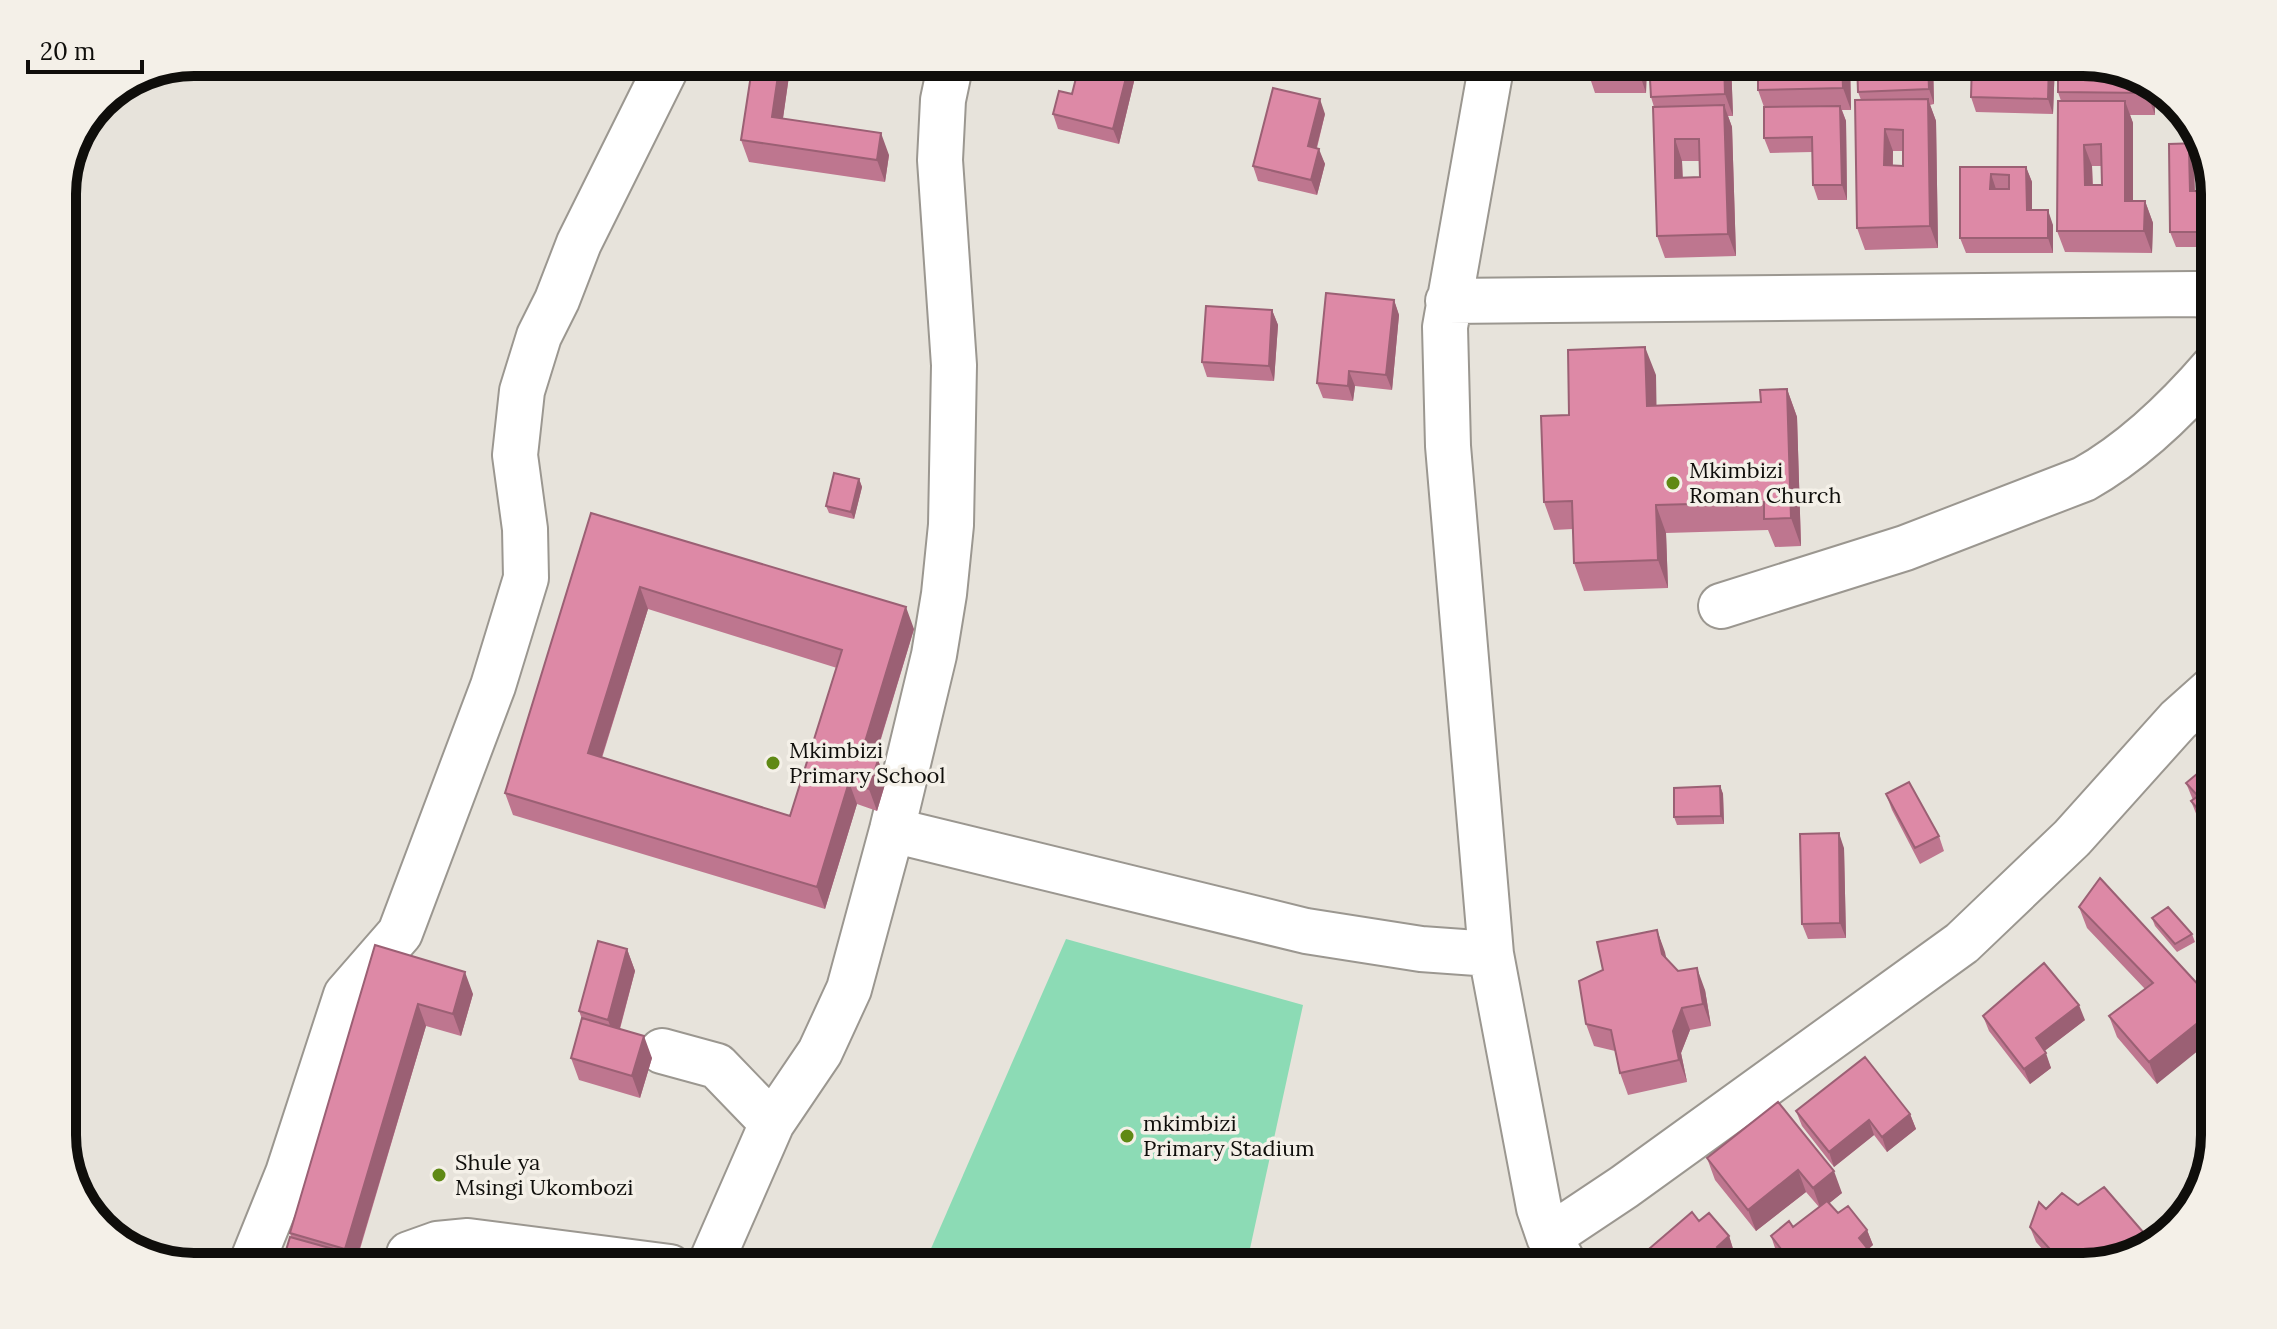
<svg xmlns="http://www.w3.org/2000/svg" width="2277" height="1329" font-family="Lora,serif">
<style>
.green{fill:#8cdbb5}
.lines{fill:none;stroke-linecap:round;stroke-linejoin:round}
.minor-casing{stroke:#9b9790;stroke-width:48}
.minor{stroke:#fff;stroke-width:44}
.wall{fill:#be768f;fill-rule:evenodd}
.shaded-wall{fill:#9b6074}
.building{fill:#dd89a6;stroke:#9b6074;stroke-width:2;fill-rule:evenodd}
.poi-dot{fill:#5f8914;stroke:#f4f0e8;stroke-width:3}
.labels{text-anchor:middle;stroke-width:7;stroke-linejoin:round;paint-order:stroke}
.poi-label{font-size:22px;fill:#0f0e0b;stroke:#f4f0e8;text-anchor:start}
.rim{fill:none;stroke:#0f0e0b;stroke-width:10}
</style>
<rect width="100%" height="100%" fill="#e7e3db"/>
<path class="green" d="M1066,939L1303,1005L1246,1267H923Z"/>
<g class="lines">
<g class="minor-casing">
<path id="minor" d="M1492,62L1445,327L1448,446L1491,954L1539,1208L1549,1237L1566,1267
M1448,301L2194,294L2215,296
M1721,606L1905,548L2084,479C2134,451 2178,408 2215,365
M892,830L1306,931L1421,949L1491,954
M662,1051L717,1066L772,1123
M1549,1237L1624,1187L1962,943L2072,838L2178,720L2215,687
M409,1254L437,1244L468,1241L670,1267
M250,1267L288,1173L346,995L400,933L493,686L526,578L525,529L515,455L522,391L539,336L557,300L579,243L669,62
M709,1267L772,1123L820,1052L849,989L892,830L934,655L944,594L951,525L954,365L940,160L943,100L951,62"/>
</g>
<use href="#minor" class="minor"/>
</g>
<path class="wall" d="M753,62H791L783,118L889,155L885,182L749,162L741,140Z
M1080,62H1135L1137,69L1119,144L1058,129L1053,114L1072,94Z
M1590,62H1647L1646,93H1595L1590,78Z
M1649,62H1681V65L1710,64L1731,62L1733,116H1728L1732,127L1736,256L1665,258L1657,236L1654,107L1651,97ZM1682,161H1700V177L1683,178Z
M1850,62L1851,110H1842L1846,121L1847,200H1818L1813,185L1812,152L1770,153L1764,138V107L1758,90Z
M1933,62L1934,104L1930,105L1936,121L1938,248L1865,250L1857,228L1861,100L1858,92ZM1893,151H1903V166H1893Z
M2055,62L2053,114L1976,112L1971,97Z
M2149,79L2155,115H2130L2133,123V201H2145L2153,223L2152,253L2065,252L2057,231L2061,101L2058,92ZM2092,166H2102V185H2093Z
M2159,89L2179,108H2166Z
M1325,114L1317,148L1325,164L1317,195L1258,181L1253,166Z
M2200,143L2215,186V247H2176L2170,232L2169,144ZM2194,165L2201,166V191H2195Z
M1960,167H2026L2032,182V210L2053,225V253H1966L1960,238Z
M1394,300L1399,315L1392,390L1355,386L1353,401L1323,398L1317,383Z
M1272,310L1278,325L1274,381L1207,377L1202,362Z
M1656,375V405L1761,402L1787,389L1797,417L1801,546L1775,547L1768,530L1666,533L1668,588L1584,591L1574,563L1573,529L1554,530L1544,502L1569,415Z
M859,479L862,487L854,519L829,513L826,506Z
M591,513L914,629L875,759L878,760L886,781L877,811L857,804L825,909L513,815L505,793ZM648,609L837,668L790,816L602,758Z
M2215,759V838L2197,816L2191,801L2193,800L2186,783Z
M1720,786L1723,794L1724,824L1677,825L1674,817Z
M1886,794L1939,836L1944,851L1920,864L1892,810Z
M1844,848L1846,938L1808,939L1802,924Z
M2215,854V896L2204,882L2198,867Z
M2079,907L2215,1003L2157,1084L2117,1037L2109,1016L2145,989L2087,928Z
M2152,918L2192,934L2195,942L2177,952L2155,926Z
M1657,930L1666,958L1678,971L1705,990L1711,1026L1690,1030L1681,1053L1687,1082L1628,1095L1620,1073L1615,1051L1594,1046L1586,1024L1603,970Z
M375,945L473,994L461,1036L426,1026L358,1256L291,1237L290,1233Z
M627,949L635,971L620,1029L652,1058L640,1098L579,1080L571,1058L582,1019L579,1011Z
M1983,1016L2085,1020L2044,1051L2051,1068L2030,1084L1989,1031Z
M1778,1102L1842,1193L1829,1203L1838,1213L1867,1230L1873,1245L1868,1249L1878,1267H1789L1776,1251L1771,1236L1793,1227L1819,1207L1806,1192L1756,1231L1715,1180L1707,1158Z
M1796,1111L1910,1114L1916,1129L1887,1152L1874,1135L1834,1167L1802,1126Z
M2078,1205L2143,1232L2148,1247L2144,1251L2084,1267H2058L2036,1242L2030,1227L2046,1209Z
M1699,1221L1729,1236L1734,1252L1727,1258L1735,1267H1659L1656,1263L1650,1248Z"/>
<path class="shaded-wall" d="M780,62H791L780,139L772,117Z
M1130,62H1135L1137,69L1119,144L1113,129Z
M1641,62H1647L1646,93L1641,78Z
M1724,62H1731L1733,116L1725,94Z
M1842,62H1850L1851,110L1843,88Z
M1928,62H1933L1934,104L1929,89Z
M2049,62H2055L2053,114L2048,99Z
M2147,79L2155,85V115L2147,93Z
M1320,99L1325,114L1313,161L1308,146Z
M1928,99L1936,121L1938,248L1930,226Z
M2125,101L2133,123V223L2125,201Z
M1724,105L1732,127L1736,256L1728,234Z
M1840,106L1846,121L1847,200L1842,185Z
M1885,129L1893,151L1892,187L1884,165Z
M881,133L889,155L885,182L877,160Z
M1675,139L1682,161L1683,200L1675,178Z
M2084,145L2092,166L2093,207L2085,185Z
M1319,149L1325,164L1317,195L1311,180Z
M2189,150L2194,165L2195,206L2190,191Z
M2026,167L2032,182V226L2027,210Z
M1991,174L1996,189H1990Z
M2145,201L2153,223L2152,253L2144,231Z
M2048,210L2053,225V253L2048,238Z
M1394,300L1399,315L1392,390L1386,375Z
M1272,310L1278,325L1274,381L1269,366Z
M1645,347L1656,375L1657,434L1647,406Z
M1349,371L1355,386L1353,401L1348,386Z
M1787,389L1797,417L1801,546L1791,518Z
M859,479L862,487L854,519L851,512Z
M1656,505L1666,533L1668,588L1658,560Z
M640,587L648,609L596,775L588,753Z
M906,607L914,629L869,777L861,755Z
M878,760L886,781L877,811L869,789Z
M849,782L857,804L825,909L817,887Z
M1720,786L1723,794L1724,824L1721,816Z
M1839,833L1844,848L1846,938L1840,923Z
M1657,930L1665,952L1670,976L1662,954Z
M627,949L635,971L616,1042L608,1020Z
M1697,968L1705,990L1711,1026L1703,1004Z
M465,972L473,994L461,1036L453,1014Z
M418,1004L426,1026L354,1267H352L345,1249Z
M2079,1005L2085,1020L2042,1053L2036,1038Z
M1682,1008L1690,1030L1681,1053L1687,1082L1679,1060L1673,1031Z
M2215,1009V1037L2157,1084L2149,1062Z
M644,1036L652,1058L640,1098L632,1076Z
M2046,1053L2051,1068L2030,1084L2024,1069Z
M1910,1114L1916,1129L1887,1152L1882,1137Z
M1869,1120L1874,1135L1834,1167L1829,1152Z
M1798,1170L1806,1192L1756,1231L1748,1210Z
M1834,1171L1842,1193L1821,1210L1813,1188Z
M1867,1230L1873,1245L1864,1253L1859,1238Z
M2143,1232L2148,1247L2144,1251L2117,1258L2116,1256Z
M1729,1236L1734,1252L1723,1262L1717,1247Z
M1875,1258L1878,1267H1863Z"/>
<path class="building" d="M753,62H780L772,117L881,133L877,160L741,140Z
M1080,62H1130L1113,129L1053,114L1059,91L1072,94Z
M1590,62H1641V78H1590Z
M1649,62H1674V65L1710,64V62H1724L1725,94L1651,97Z
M1758,62H1842L1843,88L1758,90Z
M1857,62H1928L1929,89L1858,92Z
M1972,62H2049L2048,99L1971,97Z
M2058,62H2083L2147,79V93L2058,92Z
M1273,88L1320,99L1308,146L1319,149L1311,180L1253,166Z
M1928,99L1930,226L1857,228L1855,100ZM1885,129L1903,130V166L1884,165Z
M2058,101H2125V201H2145L2144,231H2057ZM2101,144L2102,185H2085L2084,145Z
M1724,105L1728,234L1657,236L1653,107ZM1675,139H1699L1700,177L1675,178Z
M1840,106L1842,185H1813L1812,137L1764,138V107Z
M2200,143L2215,186V232H2170L2169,144ZM2189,150L2201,151V191H2190Z
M1960,167H2026L2027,210H2048V238H1960ZM1991,174L2009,175V189H1990Z
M1326,293L1394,300L1386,375L1349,371L1348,386L1317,383Z
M1206,306L1272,310L1269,366L1202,362Z
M1645,347L1647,406L1761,402L1760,390L1787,389L1791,518L1764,519V502L1656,505L1658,560L1574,563L1572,501L1544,502L1541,416L1569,415L1568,350Z
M834,473L859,479L851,512L826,506Z
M591,513L906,607L861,755L878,760L869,789L849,782L817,887L505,793ZM640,587L842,650L790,816L588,753Z
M2215,759V829L2191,801L2198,796L2186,783Z
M1909,782L1939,836L1915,848L1886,794Z
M1720,786L1721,816L1674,817V788Z
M1839,833L1840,923L1802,924L1800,834Z
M2215,854V887L2198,867Z
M2100,878L2215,1003V1009L2149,1062L2109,1016L2153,983L2079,907Z
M2168,907L2192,934L2175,944L2152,918Z
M1657,930L1662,954L1678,971L1697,968L1703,1004L1682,1008L1673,1031L1679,1060L1620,1073L1611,1030L1586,1024L1579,981L1603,970L1597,942Z
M598,941L627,949L608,1020L579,1011Z
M375,945L465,972L453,1014L418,1004L345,1249L290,1233Z
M2044,963L2079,1005L2036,1038L2046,1053L2024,1069L1983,1016Z
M582,1018L644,1036L632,1076L571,1058Z
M1865,1057L1910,1114L1882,1137L1869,1120L1829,1152L1796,1111Z
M1778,1102L1834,1171L1813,1188L1798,1170L1748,1210L1707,1158Z
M2104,1187L2143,1232L2116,1256L2117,1258L2084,1267H2066L2030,1227L2039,1202L2046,1209L2062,1193L2078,1205Z
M1827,1201L1838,1213L1848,1206L1867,1230L1859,1238L1875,1258L1863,1267H1795L1771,1236L1789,1221L1793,1227Z
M1692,1212L1699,1221L1709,1213L1729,1236L1717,1247L1735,1267H1667L1650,1248Z
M290,1237L398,1267H281Z
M1896,1255L1907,1267H1883Z"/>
<g class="poi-dot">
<circle cx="1673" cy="483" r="8"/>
<circle cx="773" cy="763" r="8"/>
<circle cx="1127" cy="1136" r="8"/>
<circle cx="439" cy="1175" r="8"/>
</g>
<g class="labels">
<g class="poi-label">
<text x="1689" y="478">Mkimbizi<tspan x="1689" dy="25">Roman Church</tspan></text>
<text x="789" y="758">Mkimbizi<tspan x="789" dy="25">Primary School</tspan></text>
<text x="1143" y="1131">mkimbizi<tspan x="1143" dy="25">Primary Stadium</tspan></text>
<text x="455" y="1170">Shule ya<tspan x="455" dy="25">Msingi Ukombozi</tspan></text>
</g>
</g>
<path d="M0 0H2277V1329H0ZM194 76H2083A118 118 0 0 1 2201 194V1135A118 118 0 0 1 2083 1253H194A118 118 0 0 1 76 1135V194A118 118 0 0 1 194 76Z" fill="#f4f0e8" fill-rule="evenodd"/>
<path class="rim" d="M194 76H2083A118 118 0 0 1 2201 194V1135A118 118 0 0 1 2083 1253H194A118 118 0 0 1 76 1135V194A118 118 0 0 1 194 76Z"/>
<path d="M28 60v12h114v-12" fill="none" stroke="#0f0e0b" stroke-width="4"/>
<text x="40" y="60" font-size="24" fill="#0f0e0b" stroke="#f4f0e8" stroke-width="6" paint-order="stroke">20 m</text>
</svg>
